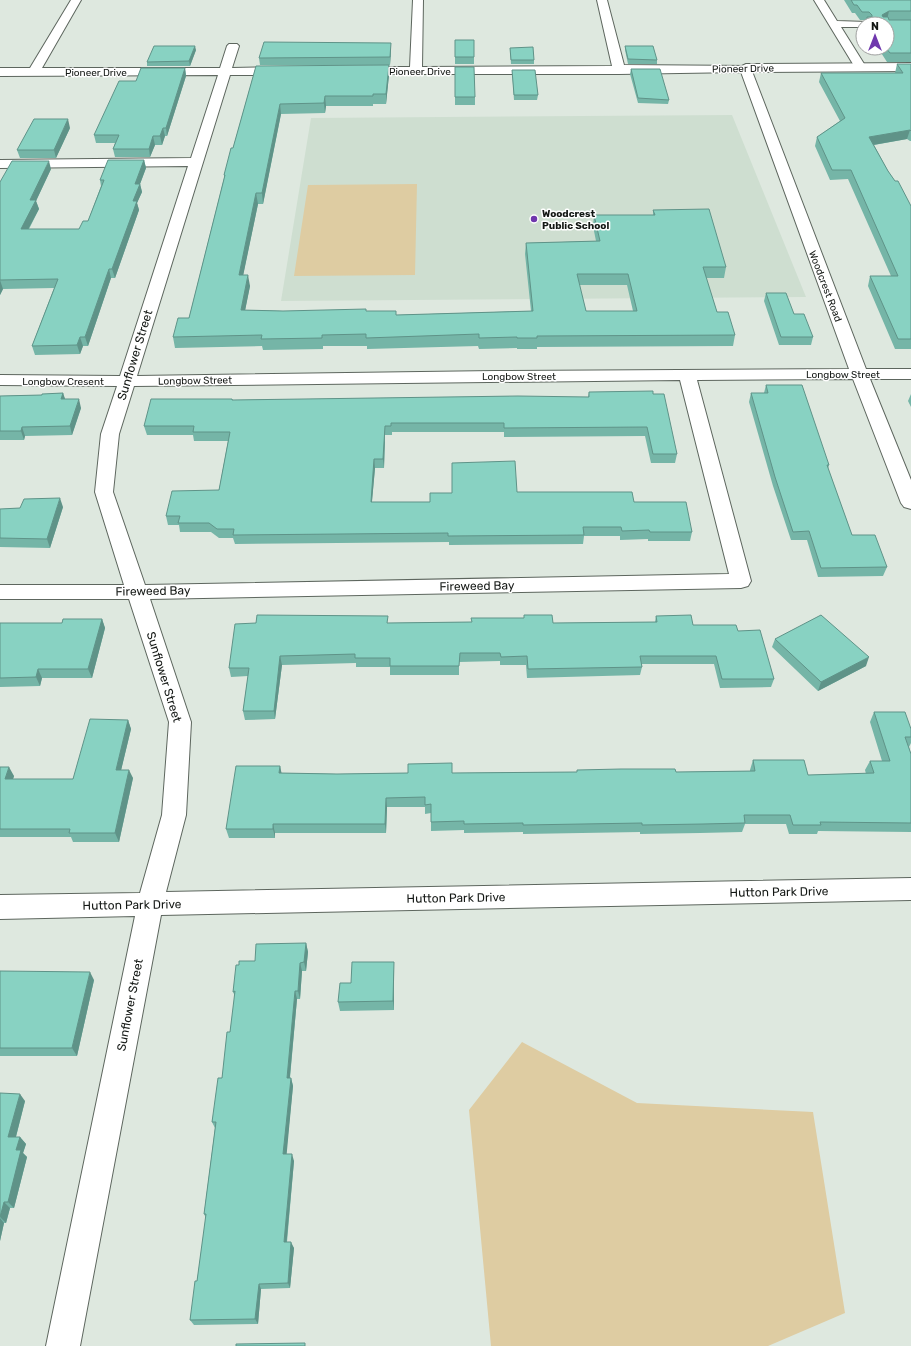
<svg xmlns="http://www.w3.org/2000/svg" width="911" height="1346" font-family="Rubik,sans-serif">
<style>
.built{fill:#ceded0}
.green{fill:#decca2}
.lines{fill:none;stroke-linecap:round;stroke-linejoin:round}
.minor-casing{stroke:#5d665e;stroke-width:2}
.tertiary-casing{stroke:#5d665e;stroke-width:2}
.minor{fill:#fff;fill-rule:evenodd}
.tertiary{fill:#fff;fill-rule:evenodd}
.wall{fill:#75b5a7;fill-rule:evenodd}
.shaded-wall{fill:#5f9388}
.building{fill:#88d2c2;stroke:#5f9388;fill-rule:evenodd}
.poi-dot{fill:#6f37ad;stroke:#fff;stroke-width:1.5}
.labels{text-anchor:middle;stroke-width:3;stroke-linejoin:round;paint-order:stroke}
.far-street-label{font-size:10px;fill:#131714;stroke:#fff}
.far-poi-label{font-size:10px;font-weight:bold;fill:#131714;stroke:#fff;text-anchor:start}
.street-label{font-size:12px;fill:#131714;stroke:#fff}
</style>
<rect width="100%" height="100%" fill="#dee8df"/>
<path class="built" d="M732,115L806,297L281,301L311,118Z"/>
<path class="green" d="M417,184L415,275L294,276L308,185Z
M522,1042L637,1103L813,1112L845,1313L768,1346H491L469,1110Z"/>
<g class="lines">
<g class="minor-casing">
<path id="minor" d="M71,0H81L42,68H220L227,46L229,44H237L239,46L232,68L285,67L289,68L291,71L289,74L285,75H230L137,376L495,371L849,369L741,72L619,74H356L354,71L356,68L360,67H410L413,0H423L422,67L612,66L597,0H607L624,65L750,66L866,369H911V379H870L911,480V509L904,507L901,503L853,379L697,380L751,581L748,586L741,588L150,599L191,722L186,815L166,892L911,878V900L161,915L80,1346H46L135,916L0,919V895L140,893L162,815L169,722L129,599H0V585H124L95,492L101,434L117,386L0,385V375L120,376L188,166L0,168V160L191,158L218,75L0,76V68H30ZM680,380L729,574L145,585L113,492L119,434L134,386Z
M814,0H824L837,21L867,22L869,24H863V27H841L866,67L864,69H856Z"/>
</g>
<g class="tertiary-casing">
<path id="tertiary" d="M911,63V71L746,72L742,70L740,68L742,66L746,64Z"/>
</g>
<use href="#minor" class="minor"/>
<use href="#tertiary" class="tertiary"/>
</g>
<path class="wall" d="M844,0H911V20H889H911V62H887L878,48H887V24H865L866,20H860L855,13H852Z
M455,40L474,57V64H455Z
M625,46L657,60V64H628L625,50Z
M510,48L534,60V64H511Z
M196,50L190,66H147V62Z
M391,50L390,65H260L259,58Z
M897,64H911V141H910L907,139L874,145L888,171L911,206V349H895L868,286L870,276H891L848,179L830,180L815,146L817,137L840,121L819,82L821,73H895Z
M256,66L389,75L386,104H373V106H326L325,113L281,114L263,204H258L243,275L250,286L245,310L283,311H367L396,315L531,311L525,254L526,243L596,241L593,226L594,215H653V210L726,267L724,278H706L717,312L735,335L733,346L537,347V349H517V348L479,349L478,346L367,349V346H323V349L263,350L262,346L175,348L173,337L189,318L224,178V175L233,148ZM579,285H627L633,311H586Z
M455,67L475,97V105H455Z
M185,68L186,76L167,136H165L162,145H155L150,157H115L113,149L115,143H96L94,135L136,81Z
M631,69L669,100L668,104L638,103L630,74Z
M512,70L538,95L537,100H514Z
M70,128L56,158H20L17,150Z
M144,160L146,168L140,184L142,192L137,203L139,210L115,278H111L88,346H83L80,354L35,355L32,346L54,288L3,289L0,295V182L51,169L36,201L39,209L29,229H79L88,221L101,186L100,180Z
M766,293L794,314L813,337L811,345H779L764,301Z
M766,385L829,465L828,469L852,535L887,567L883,576L818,577L807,540H791L773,486L749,402L751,393H764Z
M589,392L653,394L677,454L675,463H651L645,436L504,437V432H392V435H385L384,468H375L372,502H430L452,493L517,492L634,502L692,532L690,541H648V539L620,540V536H584L583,544L449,545V542L235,544L233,538H219L211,532H180L179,525H168L166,516L219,490L228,441H194L193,435H147L144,426L232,399L233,400L588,397Z
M63,393L65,399L81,408L72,435L25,436L24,440H0V396L42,395Z
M911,394V407L908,401Z
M63,507L50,548L0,547V509Z
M524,615L553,623L655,622L656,616L693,625L738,631L774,679L771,687L720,688L714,664H642V667L640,675L527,678L526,665H500V661L459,662V675H390V667H356V663L282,665L275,719L245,720L243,711L248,676L231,677L229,668L388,623L471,622L524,618Z
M102,619L105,628L92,678H42L40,686L0,687V623H62Z
M775,639L866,666L818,691L772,647Z
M874,712L911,729V743L909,747L911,754V832L818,831L817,834H789L786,824H745L742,832L700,833L640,834V832L523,834V832L464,833V830L431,831V813L425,814V807H387L386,833H275V838H229L226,829L280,766L281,773L337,774L577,772V770L676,772L750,771V770L753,760L808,775L866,774L865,770L870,761H882L870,722Z
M128,720L131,729L121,770L133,778L119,842H73L71,837H0V767L14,776L13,779H73Z
M306,943L308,952L306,971H302L300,999H297L290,1078H291L293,1086L286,1154L294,1161L287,1242L294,1248L290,1288L261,1289L258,1324L194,1325L190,1320L197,1281L206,1218L204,1214L215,1128L212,1122L222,1078L230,1032L235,996L233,992L239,965L255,961Z
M394,970V1010L340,1011L338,1002L351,983Z
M0,971L94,980L77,1056H0Z
M0,1093L25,1101L16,1137H20L26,1144L23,1153L27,1157L14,1208H10L6,1223H4L0,1241Z"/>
<path class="shaded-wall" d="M889,11L887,20L880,23L882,15Z
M391,43V50L390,65V57Z
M195,46L196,50L190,66L189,61Z
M389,65V75L386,104V94Z
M185,68L186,76L167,136L166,128Z
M325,96L326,106L325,113L324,103Z
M280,104L281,114L263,204L262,193Z
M68,119L70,128L56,158L54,150Z
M163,128L165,136L162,145L160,136Z
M910,130L907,139L867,146L869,137Z
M153,136L155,145L150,157L149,149Z
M144,160L146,168L140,184L142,192L137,203L139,210L115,278L112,269L135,184Z
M49,161L51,169L36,201L39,209L24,237L21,229L30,200Z
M256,193L258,204L241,286L239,275Z
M109,269L111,278L88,346L85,337Z
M248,275L250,286L243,321L241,310Z
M0,280L3,289L0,295Z
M80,337L83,346L80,354L77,345Z
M63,393L66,402L61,399Z
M79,399L81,408L72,435L70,426Z
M385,426V435L384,468L383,459Z
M22,427L25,436L24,440L21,431Z
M374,459L375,468L371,511V502Z
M60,498L63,507L50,548L47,539Z
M102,619L105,628L92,678L88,669Z
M280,656L282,665L275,719L274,711Z
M869,657L866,666L818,691L821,682Z
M38,669L42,678L40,686L36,677Z
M128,720L131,729L119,779L116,770Z
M280,766L282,775L279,773Z
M9,767L14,776L10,788L5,779Z
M129,770L133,778L119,842L115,833Z
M386,798L387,807L386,833L385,824Z
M273,824L275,833V838L273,829Z
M306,943L308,952L306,971L304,962Z
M394,962V1010L393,1001Z
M300,963L302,971L300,999L298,991Z
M90,972L94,980L77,1056L72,1048Z
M295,991L297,999L289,1086L287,1078Z
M291,1078L293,1086L286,1161L283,1154Z
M20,1094L25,1101L14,1144L8,1137Z
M20,1137L26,1144L23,1153L27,1157L14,1208L8,1202L16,1150Z
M292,1154L294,1161L286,1248L284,1242Z
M4,1202L10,1208L6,1223L0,1217Z
M0,1218L4,1223L0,1241Z
M291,1242L294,1248L290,1288L288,1283Z
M259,1284L261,1289L258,1324L255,1319Z"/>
<path class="building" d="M851,0H911V11H889L882,15L883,17H888L889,20H911V53H890L886,48H887V24H870L867,19V17H872V15L869,12H862L857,5H854Z
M455,40H474V57H455Z
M264,42L391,43L390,57L259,58Z
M154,46H195L189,61L147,62Z
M625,46H653L657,60L628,59Z
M533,47L534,60H511L510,48Z
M897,64H911V131L910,130L869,137L888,171L895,181H898L911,206V339H898L870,276H898L851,170H832L817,137L845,118L821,73H903Z
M389,65L386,94H373V96H325L324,103L280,104L262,193H256L239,275H248L241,310L283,311L366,309V311H396V315L533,311L526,243L600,241L594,215H655L653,210L709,209L726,267H703L717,312H728L735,335L537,336V338H517V337L479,338V334L366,338V334L322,335V338L261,339L262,335L173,337L178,318H189L225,175H224L231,148H233L256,66ZM577,274H628L637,311H586Z
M455,67H474L475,97H455Z
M141,68H185L166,128H163L160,136H153L149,149H113L119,135H94L119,81H136Z
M631,69H660L669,100L638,98Z
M512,70H535L538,95H514Z
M34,119H68L54,150H17Z
M108,160H144L135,184H140L133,201H137L112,269H109L85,337H80L77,345L32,346L58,279L0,280V182L12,161H49L30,200H36L21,229H79L83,221H88L104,180H100Z
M766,293H786L794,314H804L813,337H781Z
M766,385H802L829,465H827L852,535H875L887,567L821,568L809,531L793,532L775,477L751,393H768Z
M653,391V394H664L677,454H653L647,427L504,428V423H391V426H385L383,459H374L371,502H430V493H452V463L515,461L517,492H632L634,502H686L692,532H650L649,530L622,531L621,527H583L584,535L448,536V533L233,535L234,529H217L209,523H178L180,516H166L172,491L219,490L230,432H193L194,426H144L151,399H232V400L518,396L589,397V392Z
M63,393L61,399H79L70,426L22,427L21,431H0V396L42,395V394Z
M60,498L47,539L0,538V509L20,508L24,499Z
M257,615L388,616L387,623L472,622L471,618H524V615H552L553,623L657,622L656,616L691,615L693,625H736L738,631L760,630L774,679H722L716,656H640L642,667L528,669L527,656L501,657L500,653H460L459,666H390V658H355V654L280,656L274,711H243L249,668H229L235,624L256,623Z
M821,615L869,657L821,682L775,639Z
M63,619H102L88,669H38L36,677L0,678V623H62Z
M874,712H905L911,729V737H905L911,754V823L820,822L821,825H793L790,815H744L745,823L703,824L642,825V823L523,825V823L464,824V821L431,822V804L425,805V797L386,798L385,824H273V829H226L236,766H280L279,773L337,774L408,773V764L452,763V773L577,772V770L621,769H675L676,772L755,771L753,760H804L808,775L874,773L870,761H890Z
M90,719L128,720L116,770H129L115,833H69L70,829H0V767H9L5,779H73Z
M306,943L304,962L300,963L298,991H295L287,1078H291L283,1154H292L284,1242H291L288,1283L259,1284L255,1319L190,1320L195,1281H197L206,1214H204L216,1122H212L218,1078H222L227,1032H230L235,991L233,992L236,965H239V961H255L256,944Z
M352,962H394L393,1001L338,1002L340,983H351Z
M0,971L90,972L72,1048H0Z
M0,1093L20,1094L8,1137H20L16,1150H21L8,1202H4L0,1217Z
M305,1343V1346H236V1344Z"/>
<circle class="poi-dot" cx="534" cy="219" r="4"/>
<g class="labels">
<g class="far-street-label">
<text transform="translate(743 68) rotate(-1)" y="4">Pioneer Drive</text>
<text x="420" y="75">Pioneer Drive</text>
<text x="96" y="76">Pioneer Drive</text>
<text transform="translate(826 286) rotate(69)" y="4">Woodcrest Road</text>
<text x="843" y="378">Longbow Street</text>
<text x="519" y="380">Longbow Street</text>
<text transform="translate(195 380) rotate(-1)" y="4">Longbow Street</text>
<text x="63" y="385">Longbow Cresent</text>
</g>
<g class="far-poi-label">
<text x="542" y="217">Woodcrest<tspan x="542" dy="12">Public School</tspan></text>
</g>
<g class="street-label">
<text transform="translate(135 355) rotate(-73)" y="4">Sunflower Street</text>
<text transform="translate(477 586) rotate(-1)" y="4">Fireweed Bay</text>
<text transform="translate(153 591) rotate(-1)" y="4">Fireweed Bay</text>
<text transform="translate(164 677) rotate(73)" y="4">Sunflower Street</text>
<text transform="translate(779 892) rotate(-1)" y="4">Hutton Park Drive</text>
<text transform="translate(456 898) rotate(-1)" y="4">Hutton Park Drive</text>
<text transform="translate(132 905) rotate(-1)" y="4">Hutton Park Drive</text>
<text transform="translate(130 1005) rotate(-79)" y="4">Sunflower Street</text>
</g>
</g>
<g transform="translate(875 36)"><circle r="19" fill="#ffffff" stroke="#a1a2a1"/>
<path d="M0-3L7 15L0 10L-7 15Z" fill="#6f37ad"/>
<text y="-6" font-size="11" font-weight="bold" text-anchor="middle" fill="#131714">N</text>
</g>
</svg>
